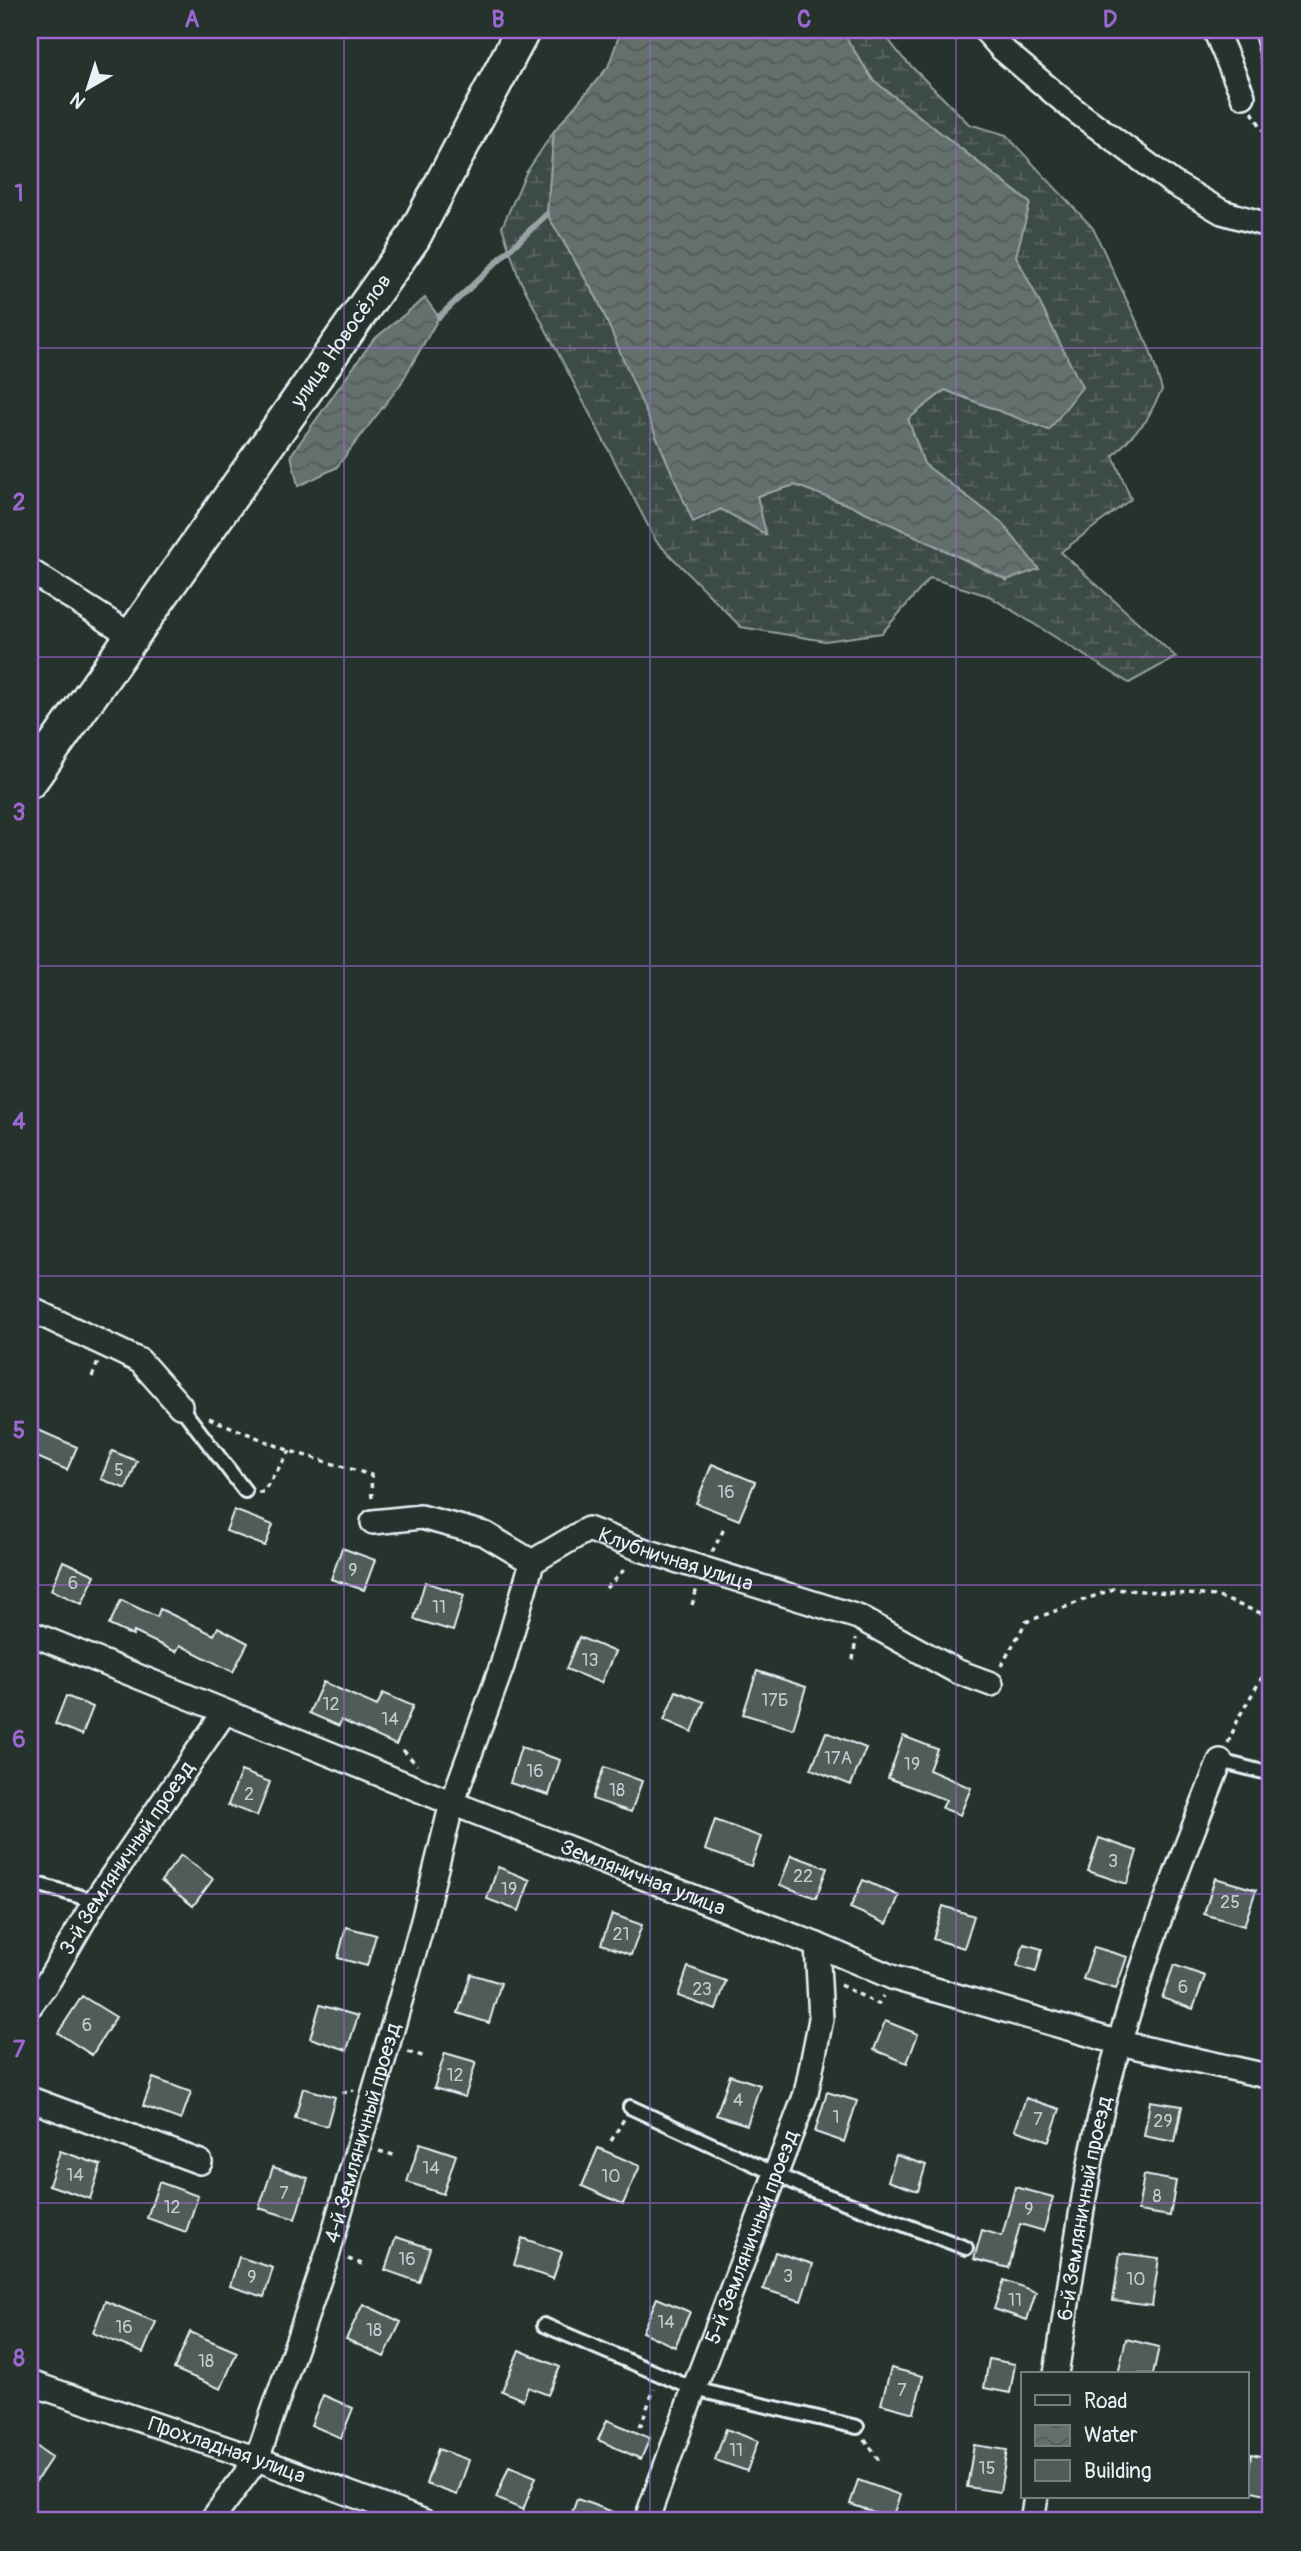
<svg xmlns="http://www.w3.org/2000/svg" width="1301" height="2551" font-family="Pangolin,sans-serif">
<style>
.wetland{fill:url(#wetland-marsh);stroke:#939ea0;stroke-width:2}
.water{fill:url(#water-waves);stroke:#98a3a5;stroke-width:2}
.lines{fill:none;stroke-linecap:round;stroke-linejoin:round}
.stream{stroke:#98a3a5;stroke-width:6}
.building{fill:#505c59;stroke:#e8f1f8;stroke-width:2}
.lane-casing{stroke:#e8f1f8;stroke-width:18}
.street-casing{stroke:#e8f1f8;stroke-width:28}
.secondary-casing{stroke:#e8f1f8;stroke-width:38}
.path{stroke:#e8f1f8;stroke-width:3.5;stroke-dasharray:5 5;stroke-linecap:butt}
.lane{stroke:#26332d;stroke-width:12}
.street{stroke:#26332d;stroke-width:23}
.secondary{stroke:#26332d;stroke-width:33}
.grid{fill:none;stroke:#9c67d0;stroke-width:2;stroke-opacity:0.55}
.labels{text-anchor:middle;stroke-width:5;stroke-linejoin:round;paint-order:stroke}
.number-label{font-size:18px;fill:#c2ccd0}
.street-label{font-size:21px;fill:#e8f1f8;stroke:#26332d}
.neatline{fill:none;stroke:#9c67d0;stroke-width:2.5}
.grid-label{font-size:23px;text-anchor:middle;font-weight:bold;fill:#9c67d0}
</style>
<defs>
<pattern id="wetland-marsh" width="20" height="14" patternUnits="userSpaceOnUse" patternTransform="scale(1.75)"><rect width="20" height="14" fill="#3e4b47"/><path d="M1 5h8M5 5V1M11 12h8M15 12V8" fill="none" stroke="#5a6562"/></pattern>
<pattern id="water-waves" width="16" height="10" patternUnits="userSpaceOnUse" patternTransform="scale(1.75)"><rect width="16" height="10" fill="#636f6d"/><path d="M0 5q4-4 8 0t8 0" fill="none" stroke="#535a5a"/></pattern>
</defs>
<rect width="100%" height="100%" fill="#26332d"/>
<filter id="ink" filterUnits="userSpaceOnUse"><feTurbulence type="fractalNoise" baseFrequency=".0143" numOctaves="2"/><feDisplacementMap in="SourceGraphic" scale="14" xChannelSelector="R" yChannelSelector="G"/><feConvolveMatrix kernelMatrix="1 2 1 2 8 2 1 2 1" color-interpolation-filters="sRGB"/></filter>
<g filter="url(#ink)">
<path class="wetland" d="M841,30H881L902,57L969,124L1006,135L1093,228L1150,350L1162,390L1146,421L1113,456L1131,499L1061,552L1176,657L1129,683L989,596L930,578L882,633L825,641L741,627L656,541L519,278L502,227L526,173L554,131L547,214L721,509L765,534L757,496L795,485L857,508L1007,580L1001,522L924,464L908,419L945,390L1049,430L1057,337L1015,256L1030,203L873,80Z"/>
<path class="water" d="M621,30H841L873,80L1030,203L1016,256L1082,387L1049,430L945,390L908,419L924,464L1001,522L1039,569L1007,580L857,508L795,485L757,496L766,534L721,509L693,522L597,298L547,214L554,131L608,67Z
M425,298L439,317L400,385L336,468L298,486L291,455L373,340Z"/>
<g class="lines">
<path class="stream" d="M439,317L547,214"/>
</g>
<path class="building" d="M1271,31V81H1266L1254,35Z
M36,1429L77,1447L67,1470L30,1454V1444Z
M112,1451L137,1461L126,1489L101,1479Z
M712,1464L755,1482L739,1520L696,1503Z
M234,1510L273,1525L265,1546L226,1531Z
M342,1548L375,1560L364,1590L331,1579Z
M63,1561L95,1575L82,1604L51,1590Z
M425,1582L464,1595L453,1631L414,1619Z
M121,1600L157,1617L160,1609L214,1635L218,1627L248,1643L233,1672L180,1645L176,1652L134,1632L133,1636L109,1625Z
M579,1637L615,1652L601,1683L566,1669Z
M757,1671L806,1687L793,1729L743,1714Z
M323,1682L377,1706L383,1693L413,1706L396,1745L341,1720L339,1726L309,1713Z
M676,1691L704,1702L692,1732L664,1720Z
M66,1696L93,1707L82,1735L55,1724Z
M826,1732L866,1748L851,1785L811,1769Z
M903,1736L937,1749L929,1770L971,1788L960,1815L942,1808L946,1800L888,1778Z
M521,1747L560,1760L549,1795L510,1783Z
M604,1767L642,1781L631,1812L592,1799Z
M241,1771L270,1782L257,1816L228,1805Z
M715,1820L761,1837L751,1866L705,1850Z
M1099,1838L1137,1851L1127,1884L1088,1871Z
M181,1855L213,1879L193,1906L161,1881Z
M791,1855L827,1868L816,1898L780,1885Z
M498,1867L530,1880L519,1911L487,1899Z
M1215,1878L1256,1890L1244,1926L1204,1914Z
M863,1880L899,1896L887,1924L850,1908Z
M943,1906L974,1916L964,1948L933,1939Z
M612,1914L642,1925L631,1955L601,1944Z
M346,1927L376,1935L367,1966L338,1958Z
M1024,1944L1042,1949L1036,1972L1017,1966Z
M1094,1947L1127,1957L1116,1989L1083,1979Z
M1174,1965L1205,1976L1193,2009L1162,1998Z
M688,1967L726,1981L716,2010L678,1996Z
M471,1974L501,1983L489,2023L458,2013Z
M82,1996L116,2017L92,2055L58,2033Z
M320,2005L358,2016L347,2050L310,2038Z
M885,2021L918,2034L907,2063L874,2050Z
M445,2053L476,2062L465,2097L434,2088Z
M730,2075L760,2085L747,2125L716,2115Z
M153,2078L191,2092L181,2120L143,2106Z
M303,2088L335,2097L327,2126L295,2118Z
M827,2092L857,2101L844,2142L815,2132Z
M1026,2098L1060,2109L1049,2141L1015,2130Z
M1150,2101L1182,2106L1175,2142L1144,2136Z
M420,2143L456,2155L443,2194L407,2182Z
M598,2148L640,2166L623,2204L582,2186Z
M60,2151L101,2165L90,2199L49,2185Z
M896,2155L926,2165L918,2191L888,2181Z
M273,2167L308,2178L295,2219L259,2208Z
M1144,2175L1176,2181L1170,2216L1138,2211Z
M159,2182L198,2196L186,2232L147,2218Z
M1015,2187L1053,2197L1044,2231L1020,2224L1009,2268L974,2259L982,2230L1002,2236Z
M396,2237L430,2248L419,2282L385,2270Z
M522,2238L562,2252L553,2279L514,2265Z
M775,2252L813,2264L801,2301L763,2289Z
M1120,2253L1159,2258L1152,2306L1113,2301Z
M239,2257L273,2268L264,2297L230,2286Z
M1004,2280L1036,2292L1027,2320L994,2309Z
M657,2298L690,2312L675,2347L642,2332Z
M105,2301L156,2322L143,2353L93,2333Z
M363,2304L401,2322L384,2357L346,2339Z
M190,2332L237,2352L221,2389L174,2369Z
M1126,2339L1159,2347L1153,2374H1118Z
M519,2350L560,2367L548,2395L528,2387L523,2400L502,2391Z
M989,2359L1015,2364L1010,2393L984,2388Z
M891,2368L923,2376L914,2413L881,2404Z
M323,2395L353,2408L341,2438L311,2425Z
M607,2420L650,2438L641,2459L598,2440Z
M726,2429L758,2441L747,2471L715,2460Z
M30,2442L52,2457L30,2490Z
M974,2445L1007,2450L1000,2492L967,2487Z
M438,2449L469,2460L457,2495L426,2484Z
M1251,2454L1271,2458V2495L1247,2490Z
M509,2466L536,2477L523,2510L496,2498Z
M858,2480L900,2495L892,2518L850,2504Z
M577,2499L633,2519L632,2521H569Z"/>
<g class="lines">
<g class="lane-casing">
<path id="lane" d="M180,1406L245,1491
M1220,1761L1271,1774
M30,1882L95,1901
M630,2107L804,2187L966,2248
M544,2325L694,2389L857,2427"/>
</g>
<g class="street-casing">
<g id="street">
<path d="M985,30L1002,49L1073,109L1173,183L1222,212L1271,226"/>
<path d="M1215,30L1243,96"/>
<path d="M30,571L132,636"/>
<path d="M30,1309L140,1361L180,1406"/>
<path d="M373,1522L421,1517L485,1534L532,1562"/>
<path id="s1" d="M532,1562L588,1529L643,1550L858,1617L956,1671L991,1684"/>
<path id="s2" d="M30,1633L452,1803L817,1945L894,1978L1120,2043L1271,2077"/>
<path id="s3" d="M30,2006L49,1980L95,1901L224,1713"/>
<path d="M30,2099L200,2162"/>
<path id="s4" d="M1056,2374C1068,2299 1078,2224 1093,2149C1120,2017 1170,1886 1220,1761"/>
<path id="s5" d="M30,2383L257,2459L423,2521"/>
<path id="s6" d="M211,2521L257,2459L328,2253L423,1921L452,1803L502,1666L532,1562"/>
<path id="s7" d="M646,2521L694,2389L806,2094L821,2019L817,1945"/>
<path d="M1032,2521L1036,2497"/>
</g>
</g>
<g class="secondary-casing">
<g id="secondary">
<path id="s8" d="M30,781L413,238L523,30"/>
</g>
</g>
<path class="path" d="M1252,112L1271,143
M92,1377L98,1362
M209,1418L290,1451L371,1475L372,1502
M258,1492H263L290,1451
M712,1552L724,1529
M606,1588L627,1567
M692,1605L697,1588
M853,1660L856,1638
M1001,1666L1026,1622L1113,1589L1216,1596L1271,1617
M1228,1743L1240,1715L1271,1662
M403,1750L417,1765
M840,1985L878,2004L883,1996
M408,2052L426,2057
M342,2093L354,2090
M611,2141L624,2119
M379,2151L397,2156
M348,2259L362,2264
M640,2427L654,2389
M865,2439L881,2464"/>
<use href="#lane" class="lane"/>
<use href="#street" class="street"/>
<use href="#secondary" class="secondary"/>
</g>
</g>
<path class="grid" d="M344,30V2521M650,30V2521M956,30V2521M30,348H1271M30,657H1271M30,966H1271M30,1276H1271M30,1585H1271M30,1894H1271M30,2203H1271"/>
<g class="labels">
<g class="number-label">
<text x="119" y="1476">5</text>
<text x="726" y="1498">16</text>
<text x="353" y="1576">9</text>
<text x="73" y="1589">6</text>
<text x="439" y="1613">11</text>
<text x="590" y="1666">13</text>
<text x="775" y="1706">17Б</text>
<text x="331" y="1710">12</text>
<text x="390" y="1725">14</text>
<text x="838" y="1764">17А</text>
<text x="912" y="1770">19</text>
<text x="535" y="1777">16</text>
<text x="617" y="1796">18</text>
<text x="249" y="1800">2</text>
<text x="1113" y="1867">3</text>
<text x="803" y="1882">22</text>
<text x="509" y="1895">19</text>
<text x="1230" y="1908">25</text>
<text x="621" y="1940">21</text>
<text x="1183" y="1993">6</text>
<text x="702" y="1995">23</text>
<text x="87" y="2031">6</text>
<text x="455" y="2081">12</text>
<text x="738" y="2106">4</text>
<text x="836" y="2123">1</text>
<text x="1038" y="2125">7</text>
<text x="1163" y="2127">29</text>
<text x="431" y="2174">14</text>
<text x="75" y="2181">14</text>
<text x="611" y="2182">10</text>
<text x="284" y="2199">7</text>
<text x="1157" y="2202">8</text>
<text x="172" y="2213">12</text>
<text x="1029" y="2215">9</text>
<text x="407" y="2265">16</text>
<text x="788" y="2282">3</text>
<text x="252" y="2283">9</text>
<text x="1136" y="2285">10</text>
<text x="1015" y="2306">11</text>
<text x="666" y="2328">14</text>
<text x="124" y="2333">16</text>
<text x="374" y="2336">18</text>
<text x="206" y="2367">18</text>
<text x="902" y="2396">7</text>
<text x="736" y="2456">11</text>
<text x="987" y="2474">15</text>
</g>
<g class="street-label">
<text dy="7" stroke="none"><textPath href="#s8" startOffset="539">улица Новосёлов</textPath></text>
<text dy="7" stroke="none"><textPath href="#s1" startOffset="158">Клубничная улица</textPath></text>
<text dy="7" stroke="none"><textPath href="#s3" startOffset="177">3-й Земляничный проезд</textPath></text>
<text dy="7" stroke="none"><textPath href="#s2" startOffset="660">Земляничная улица</textPath></text>
<text dy="7" stroke="none"><textPath href="#s6" startOffset="420">4-й Земляничный проезд</textPath></text>
<text dy="7" stroke="none"><textPath href="#s4" startOffset="168">6-й Земляничный проезд</textPath></text>
<text dy="7" stroke="none"><textPath href="#s7" startOffset="303">5-й Земляничный проезд</textPath></text>
<text dy="7" stroke="none"><textPath href="#s5" startOffset="208">Прохладная улица</textPath></text>
</g>
</g>
<rect width="1301" height="2551" fill="none" stroke="#26332d" stroke-width="77"/>
<rect x="1021" y="2372" width="228" height="126" fill="#26332d" stroke="#747f7e" stroke-width="2"/>
<rect x="1035" y="2395" width="35" height="10" fill="#26332d" stroke="#747f7e" stroke-width="2"/>
<text x="1084" y="2408" font-size="21" fill="#e8f1f8">Road</text>
<rect x="1035" y="2425" width="35" height="21" fill="url(#water-waves)" stroke="#747f7e" stroke-width="2"/>
<text x="1084" y="2442" font-size="21" fill="#e8f1f8">Water</text>
<rect x="1035" y="2460" width="35" height="21" fill="#505c59" stroke="#747f7e" stroke-width="2"/>
<text x="1084" y="2478" font-size="21" fill="#e8f1f8">Building</text>
<g transform="translate(88 88) rotate(219)" stroke="#26332d" stroke-width="5" paint-order="stroke">
<path d="M0-5L12 26L0 18L-12 26Z" fill="#e8f1f8"/>
<text y="-10" font-size="19" font-weight="bold" text-anchor="middle" fill="#e8f1f8">N</text>
</g>
<rect x="38" y="38" width="1224" height="2474" class="neatline"/>
<g class="grid-label">
<text x="192" y="27">A</text>
<text x="498" y="27">B</text>
<text x="804" y="27">C</text>
<text x="1110" y="27">D</text>
<text x="19" y="201">1</text>
<text x="19" y="510">2</text>
<text x="19" y="820">3</text>
<text x="19" y="1129">4</text>
<text x="19" y="1438">5</text>
<text x="19" y="1747">6</text>
<text x="19" y="2057">7</text>
<text x="19" y="2366">8</text>
</g>
</svg>
